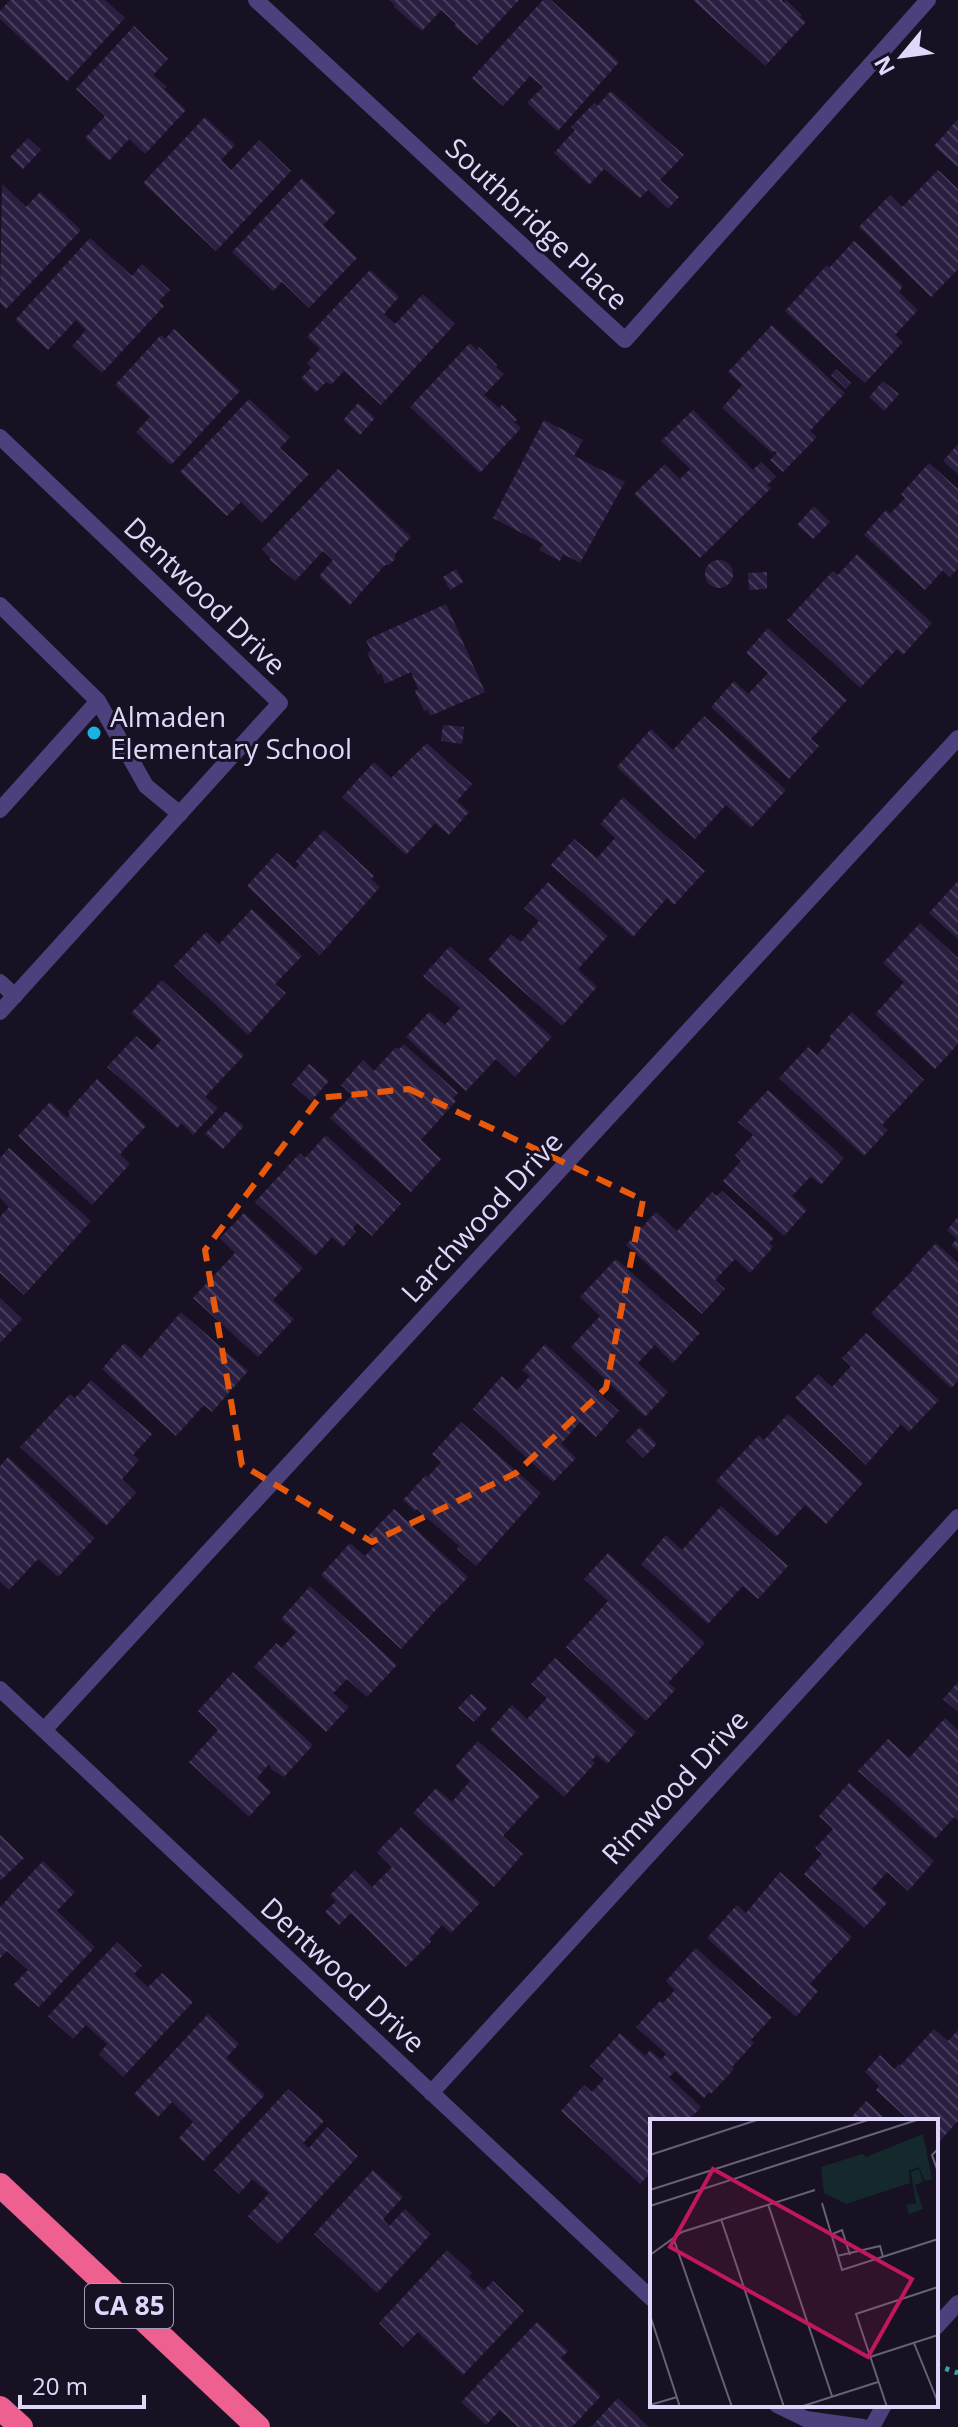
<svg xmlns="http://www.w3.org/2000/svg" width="958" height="2427" font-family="'Open Sans',sans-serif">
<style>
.building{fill:url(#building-back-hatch)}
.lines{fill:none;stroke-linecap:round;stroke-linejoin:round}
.path{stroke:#3da0a9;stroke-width:5;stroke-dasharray:4 6;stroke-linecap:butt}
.lane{stroke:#4c417c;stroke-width:16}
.street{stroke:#4c417c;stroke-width:16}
.highway{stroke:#ed608f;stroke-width:24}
.marked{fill:none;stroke:#e8590c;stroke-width:6;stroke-dasharray:16 10;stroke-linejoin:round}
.poi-dot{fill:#1ab2e3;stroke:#171123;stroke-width:3}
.labels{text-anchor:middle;stroke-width:6;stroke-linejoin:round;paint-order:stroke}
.shield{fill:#171123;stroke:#a49cba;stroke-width:2}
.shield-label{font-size:26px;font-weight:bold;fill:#e0d7fa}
.street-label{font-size:28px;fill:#e0d7fa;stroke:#171123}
.poi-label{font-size:28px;fill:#e0d7fa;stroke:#171123;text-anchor:start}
.inset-road{fill:none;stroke:#676079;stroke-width:2}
.view{fill:#c2185b;fill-opacity:0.15;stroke:#c2185b;stroke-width:4}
.inset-edge{fill:none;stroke:#e0d7fa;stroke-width:4}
</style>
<defs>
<pattern id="building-back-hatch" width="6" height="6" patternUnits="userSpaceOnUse" patternTransform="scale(2)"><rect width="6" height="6" fill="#2b1f41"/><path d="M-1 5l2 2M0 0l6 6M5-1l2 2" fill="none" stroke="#493f5d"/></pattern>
</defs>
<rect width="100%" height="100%" fill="#171123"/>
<path class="building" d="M10,0H75L77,2L78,0H105L125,18L67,81L0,19V11Z
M389,0H519L477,45L454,26L456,24L441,10L422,31L394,7L395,5Z
M543,0H551L619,62L558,131L527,103L543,87L530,76L503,106L472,78Z
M693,0H782L784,3L786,0L802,15L800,17L806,22L765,66Z
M134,26L168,59L153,75L167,87L164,89L186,110L145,154L129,139L109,161L85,138L105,116L76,89Z
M611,91L684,155L660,180L679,197L668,209L648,190L640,198L604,169L589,185L554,153L575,130L571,127L594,103L597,106Z
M205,117L235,145L221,160L231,170L259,140L291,171L216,251L143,183Z
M958,119V167L934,146Z
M28,138L41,150L23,169L10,157Z
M938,170L958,189V269L931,297L859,227L890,195L902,207Z
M302,178L336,212L323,225L357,258L309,308L282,282L273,291L232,252Z
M2,184L26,207L40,192L81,230L6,309L0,303Z
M90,238L132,276L142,264L170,290L159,301L164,306L102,373L72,346L86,330L76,320L48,350L15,320Z
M854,241L903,286L899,292L918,310L895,335L903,342L865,383L785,311L827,265L829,268Z
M370,270L399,297L384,314L395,324L423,294L455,324L381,405L344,371L331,385L326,382L316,392L301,378L311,368L307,363L320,349L307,337Z
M772,325L845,393L810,431L817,437L783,472L770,460L777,453L775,451L772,453L722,408L742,385L728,372Z
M174,329L240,391L171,465L136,432L150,417L115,385L161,335L165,339Z
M470,343L477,350L479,347L497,365L496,367L504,374L484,395L499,408L502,405L517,420L514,422L521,428L480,473L410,407Z
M836,369L851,383L846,389L831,375Z
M883,381L899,394L884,411L869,397Z
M249,399L290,437L280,448L309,474L262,523L241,502L227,516L180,472Z
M358,403L375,418L360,435L343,420Z
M693,410L753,470L761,462L776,477L767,485L771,488L700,558L634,494L665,464L680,479L690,469L661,441Z
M544,420L583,440L574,456L625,482L580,563L563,554L560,561L539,550L543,544L493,518Z
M958,444V474L943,461Z
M929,463L958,489V568L950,577L943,570L925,590L864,535L886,510L890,514L905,498L901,494Z
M338,469L411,537L395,554V559L389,565H385L350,605L319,576L333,560L323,551L295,581L269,559L271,558L262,549Z
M814,506L830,522L813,539L797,525Z
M857,554L932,623L903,655L897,649L860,688L787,620L833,571L838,575Z
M705 574a14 14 0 1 1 28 0a14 14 0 1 1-28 0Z
M456,569L463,582L450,590L443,577Z
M767,572V589L749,590L748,573Z
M446,604L485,692L430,716L428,710L424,711L415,691L418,689L411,672L385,684L381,673L378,675L367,652L371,651L366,640Z
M768,628L847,700L811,739L819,746L789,779L711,707L734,681L748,694L768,673L746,653Z
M704,716L786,790L751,828L726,805L695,839L617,767L651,729L673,750Z
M443,725L464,727L462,744L441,741Z
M427,743L472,784L457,801L469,812L449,835L435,823L406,855L342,797L374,762L391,778Z
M623,797L705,871L674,905L667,898L633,937L551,865L574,839L597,858L615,838L600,824Z
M324,830L374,876L371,879L380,887L320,955L247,886L277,853L295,869L299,864L296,861Z
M958,881V939L929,913Z
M548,882L608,936L578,969L597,987L562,1026L488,960L511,934L521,942L539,921L524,908Z
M252,909L302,956L275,984L286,993L248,1035L174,966L206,932L219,944Z
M920,923L958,958V1044L935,1069L875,1014L904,982L883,963Z
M450,946L552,1037L515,1077L496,1059L466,1091L406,1037L429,1012L445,1025L460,1008L423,976Z
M162,980L244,1055L205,1097L218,1108L193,1135L182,1123L177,1128L107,1067L136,1036L152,1050L161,1040L131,1013Z
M852,1012L924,1080L882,1125L888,1130L864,1156L779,1078L808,1047L817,1055L831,1039L829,1037Z
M404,1044L458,1093L453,1098L456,1101L421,1140L441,1159L411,1192L330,1118L352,1095L341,1085L363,1060L374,1071L396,1047L399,1049Z
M309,1064L329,1081L311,1101L292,1084Z
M97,1079L146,1126L120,1154L130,1164L92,1205L18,1136L50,1102L67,1118L70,1114L68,1111Z
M768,1090L844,1158L821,1185L811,1176L792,1196L807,1210L784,1236L723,1181L741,1161L735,1155L753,1135L738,1122Z
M226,1111L244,1126L223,1149L205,1134Z
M326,1135L401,1204L372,1236L357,1223L353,1229L356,1232L343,1247L332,1237L315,1256L255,1202L300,1153L305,1158Z
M9,1148L91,1221L24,1295L0,1273V1217L9,1207L0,1198V1158Z
M722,1191L774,1238L769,1243L773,1247L750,1273L735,1259L715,1280L725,1289L702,1314L626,1245L656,1212L677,1231L712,1192L716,1196Z
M244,1213L303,1268L273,1300L294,1319L258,1357L193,1298L235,1253L220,1238Z
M958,1217V1251L951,1245L957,1239L947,1230Z
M936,1243L958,1263V1381L951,1388L871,1313L913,1270L912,1269Z
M616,1259L700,1333L673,1363L655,1345L638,1363L668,1392L645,1417L571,1347L600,1316L580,1297Z
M0,1298L22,1319L0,1343Z
M181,1312L248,1371L212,1412L204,1405L176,1436L102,1369L124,1343L141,1358Z
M866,1333L939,1400L909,1432L901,1424L866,1465L795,1398L818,1374L832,1387L851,1366L842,1358Z
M545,1344L619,1411L596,1437L580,1422L561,1444L576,1458L553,1482L473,1409L502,1376L517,1390L530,1376L522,1370Z
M91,1380L152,1434L133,1455L139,1460L122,1479L136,1493L106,1526L20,1447L70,1394L75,1398Z
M788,1414L863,1483L826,1524L805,1505L776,1537L716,1481L759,1435L764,1440Z
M461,1422L541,1493L476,1566L457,1549L459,1546L417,1509L415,1511L403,1500L426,1475L428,1477L441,1462L432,1454Z
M640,1427L657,1444L643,1458L626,1441Z
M8,1457L95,1538L58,1577L38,1559L9,1590L0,1582V1466Z
M721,1506L788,1566L758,1599L743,1586L708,1624L641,1564L666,1535L682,1550Z
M394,1509L468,1577L443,1604L442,1603L401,1649L321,1575L350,1543L365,1556L377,1543L369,1535Z
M608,1553L705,1643L668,1683L676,1689L646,1721L566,1647L608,1601L584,1579Z
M310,1586L397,1665L367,1697L347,1679L333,1693L349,1707L326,1732L254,1667L276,1643L282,1648L296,1632L281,1619Z
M555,1658L636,1732L607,1764L597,1755L592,1760L595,1763L564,1797L490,1730L512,1705L527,1719L547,1698L531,1684Z
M233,1672L313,1745L284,1777L272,1770L269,1764L257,1778L271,1792L249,1817L189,1762L218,1730L198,1711Z
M958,1682V1712L943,1699Z
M471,1694L487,1708L474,1722L458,1708Z
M945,1718L958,1730V1820L954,1817L935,1839L858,1771L888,1739L909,1758Z
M478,1741L540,1796L503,1836L523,1854L494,1887L413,1813L436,1788L452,1802L470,1781L455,1767Z
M849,1783L934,1861L908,1891L887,1872L872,1889L887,1903L864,1928L804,1874L822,1854L815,1848L833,1829L819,1816Z
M401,1827L480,1903L451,1933L442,1925L429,1939L431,1942L406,1967L351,1913L339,1925L325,1912L336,1901L330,1895L355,1870L372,1887L392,1867L377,1852Z
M0,1835L24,1858L0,1881Z
M43,1861L75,1892L57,1911L95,1947L39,2007L13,1985L28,1970L7,1951L0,1958V1907Z
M780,1872L852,1937L810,1984L818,1991L796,2017L707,1938L737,1905L746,1913Z
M117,1942L142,1966L134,1974L148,1987L162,1973L193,2002L123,2077L99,2054L107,2044L86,2025L73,2039L48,2016Z
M696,1948L772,2017L751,2040L754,2043L732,2067L734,2069L711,2094L709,2092L704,2098L675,2071L669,2077L701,2107L688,2121H652V2171L640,2184L561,2111L584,2085L592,2092L604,2079L590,2066L620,2033L645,2056L650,2050L661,2060L666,2054L636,2027L660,2001L663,2003L675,1990L666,1981Z
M208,2014L239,2044L226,2058L265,2095L203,2161L179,2138L193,2122L172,2102L158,2117L134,2094Z
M934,2029L948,2041L958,2030V2121L936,2145V2121H910L876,2090L879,2086L865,2072L880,2055L894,2069L899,2064L900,2066Z
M288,2089L324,2121L303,2143L309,2148L327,2127L358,2156L278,2244L248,2216L269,2193L252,2179L239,2194L214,2170Z
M866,2101L888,2121H848Z
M373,2170L403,2197L383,2219L389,2226L405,2209L431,2234L377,2293L314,2234Z
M447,2250L472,2273L469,2276L484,2290L493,2281L524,2311L463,2375L418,2332L403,2347L379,2323Z
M537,2322L568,2351L561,2358L601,2396L572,2427H518L500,2410L486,2425L461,2402Z
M618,2398L649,2427H591Z"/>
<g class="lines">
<path class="path" d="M936,2365L958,2373"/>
<path class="lane" d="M0,605L98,701L146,786L180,814
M0,810L98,701
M0,982L15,996"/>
<path class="street" d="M256,0L625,340L928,0
M0,437L280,703L0,1012
M0,1689L652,2299
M44,1730L958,738
M431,2093L958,1517
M936,2327L958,2303
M777,2405L806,2419L863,2427
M872,2427L884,2405"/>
<path class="highway" d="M0,2185L258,2427
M0,2408L21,2427"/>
</g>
<path class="marked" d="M409,1089L643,1200L606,1388L516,1473L372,1542L242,1465L205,1250L319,1098Z"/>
<circle class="poi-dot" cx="94" cy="733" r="8"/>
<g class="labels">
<rect class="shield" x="85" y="2284" width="88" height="44" rx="6"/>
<g class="shield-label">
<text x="129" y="2315">CA 85</text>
</g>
<g class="street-label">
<text transform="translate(537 224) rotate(43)" y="10">Southbridge Place</text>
<text transform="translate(205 596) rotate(44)" y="10">Dentwood Drive</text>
<text transform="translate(482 1217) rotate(-47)" y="10">Larchwood Drive</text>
<text transform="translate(675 1787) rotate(-47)" y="10">Rimwood Drive</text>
<text transform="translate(343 1975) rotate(43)" y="10">Dentwood Drive</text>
</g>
<g class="poi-label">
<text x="110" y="727">Almaden<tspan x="110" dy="32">Elementary School</tspan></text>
</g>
</g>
<g transform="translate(650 2119)">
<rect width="288" height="288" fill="#171123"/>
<path d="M273,15L282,60L275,62L269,48L259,52L260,64L196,85L174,74L171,48L212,35L216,38ZM269,50L273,63L265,66L273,90L259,95L256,86L266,84L261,53Z" fill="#15292c"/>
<path class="inset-road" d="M288,30L282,36L288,53M0,36L110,0M0,71L221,0M172,84L192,151L288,120M118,85L182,277M0,87L270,0M71,100L134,288M180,116L192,111L200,136M24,121L82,288M0,136L32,113L165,71M187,137L230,127L233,138M0,196L30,288M264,224L287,281M220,238L288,216M0,286L27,278M150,288L228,263M237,288L206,195L288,168"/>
<path class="view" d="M63,50L262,160L218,238L20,128Z"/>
<rect width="288" height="288" class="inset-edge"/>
</g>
<g transform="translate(902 56) rotate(241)" stroke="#171123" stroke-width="6" paint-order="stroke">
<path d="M0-6L14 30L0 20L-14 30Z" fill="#e0d7fa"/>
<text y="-12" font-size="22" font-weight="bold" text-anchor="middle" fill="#e0d7fa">N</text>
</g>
<path d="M20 2395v12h124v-12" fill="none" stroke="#e0d7fa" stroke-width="4"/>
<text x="32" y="2395" font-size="24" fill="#e0d7fa" stroke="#171123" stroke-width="6" paint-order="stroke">20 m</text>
</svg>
